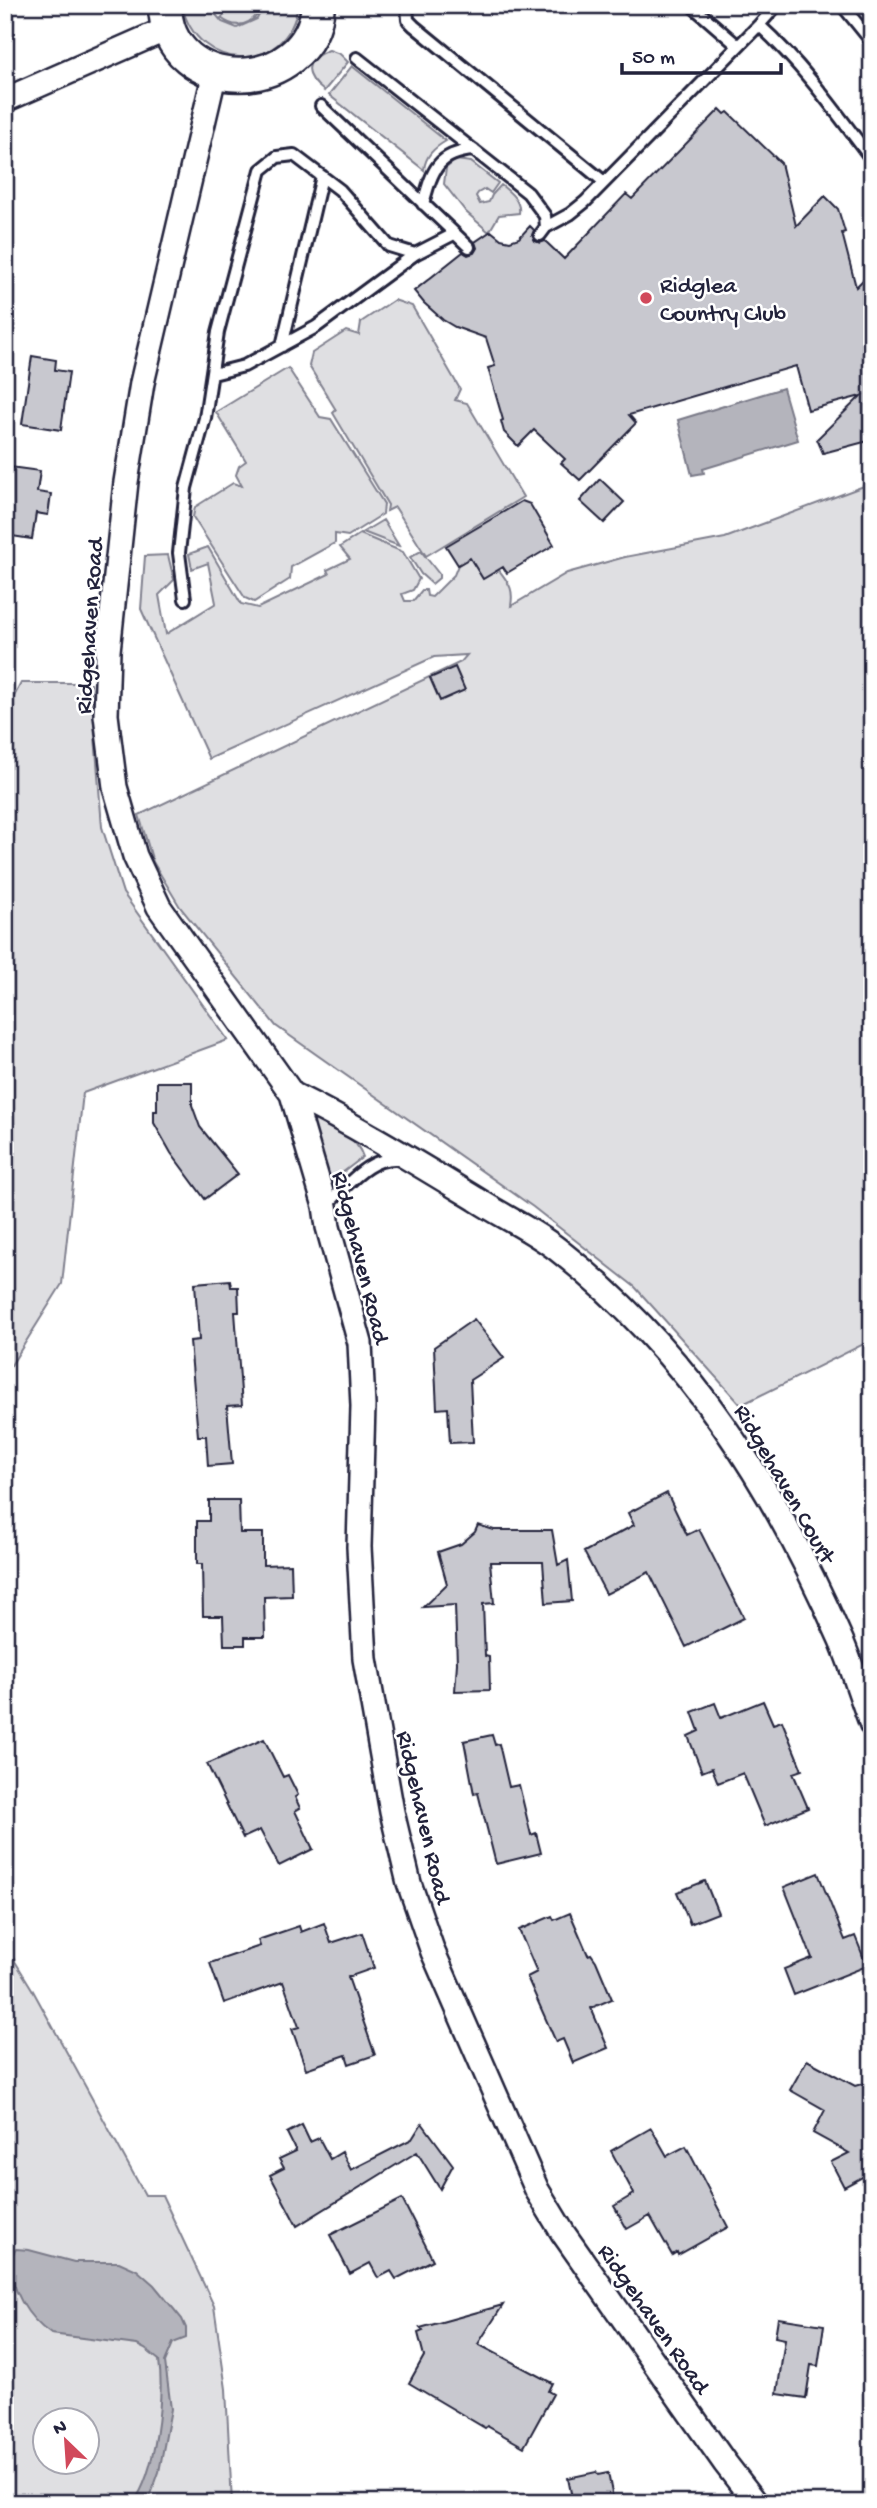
<svg xmlns="http://www.w3.org/2000/svg" width="877" height="2508" font-family="'Gochi Hand',sans-serif">
<style>
.green{fill:#dfdfe2;stroke:#80808e;stroke-width:2;fill-rule:evenodd}
.water{fill:#b4b4bc;stroke:#7a7a88;stroke-width:2}
.building{fill:#c8c8cf;stroke:#22223b;stroke-width:2}
.lines{fill:none;stroke-linecap:round;stroke-linejoin:round}
.lane-casing{stroke:#22223b;stroke-width:16}
.street-casing{stroke:#22223b;stroke-width:28}
.secondary-casing{stroke:#22223b;stroke-width:37}
.lane{stroke:#fff;stroke-width:10}
.street{stroke:#fff;stroke-width:23}
.secondary{stroke:#fff;stroke-width:32}
.poi-dot{fill:#d1495b;stroke:#fff;stroke-width:2.5}
.labels{text-anchor:middle;stroke-width:5;stroke-linejoin:round;paint-order:stroke}
.poi-label{font-size:24px;fill:#22223b;stroke:#fff;text-anchor:start}
.street-label{font-size:24px;fill:#22223b;stroke:#fff}
</style>
<rect width="100%" height="100%" fill="#fff"/>
<filter id="ink" filterUnits="userSpaceOnUse"><feTurbulence type="fractalNoise" baseFrequency=".0143" numOctaves="2"/><feDisplacementMap in="SourceGraphic" scale="14" xChannelSelector="R" yChannelSelector="G"/><feConvolveMatrix kernelMatrix="1 2 1 2 8 2 1 2 1" color-interpolation-filters="sRGB"/></filter>
<g filter="url(#ink)">
<path class="green" d="M182,5H208L222,22L237,28L257,19L264,5H298C288,76 196,73 182,5Z
M234,7L250,13L255,10L259,13C248,26 235,29 221,18Z
M329,50L340,54L348,62L324,91C303,75 304,59 329,50Z
M352,66L446,141C434,148 425,156 424,170L329,95Z
M456,160L471,162L498,183L491,193L485,189L478,193L476,196L480,204L489,202L492,195L501,185C510,192 521,201 519,213L499,215L489,232L466,212L444,184L446,168Z
M394,300L412,306L460,389L455,400L467,403L523,497L426,556L395,507L387,511L388,505L333,413L336,410L309,366L312,353L346,331L359,335L361,322Z
M288,368L320,417L331,419L384,504L383,514L348,536L335,534V543L291,567L290,579L254,602L245,598L193,517L195,507L233,483L242,486L236,475L239,466L246,461L216,412Z
M872,483V1340L741,1405L635,1287L533,1207L276,1026L180,907L153,862L139,815L461,662L467,655L434,657L209,759L141,609L145,556L168,555L174,580L159,595L166,634L216,603L208,563L192,569L189,554L208,547L241,604L258,608L329,574L327,570L350,559L340,547L360,534L403,552L419,579L413,590L402,594L405,601H413L422,590H426L427,596L432,597L454,575L458,565L470,558L483,579L499,570C509,584 514,588 511,606L567,573L625,557L725,538Z
M383,520L399,546L363,532Z
M421,551L439,574V578L432,584L421,574L410,557Z
M21,683H91L102,827L123,893L228,1040L83,1093L62,1284L5,1375V714Z
M316,1118C335,1127 356,1136 363,1157L338,1176L332,1178L328,1173L313,1126Z
M5,1945L32,1989L145,2195H162L214,2306L226,2389L232,2503H5ZM46,2420H88V2462H46Z"/>
<path class="water" d="M783,388L798,440L703,469L704,473L692,475L678,420Z
M16,2249L29,2250L74,2262H119L137,2270L154,2285L182,2319L186,2328V2338L173,2343L165,2362L171,2409L159,2472L148,2503H133C156,2473 164,2397 159,2360L145,2349L137,2345L51,2334C26,2317 12,2290 9,2260Z"/>
<path class="building" d="M720,109L725,114L728,112L781,163L796,226L825,196L838,209L845,232L842,233L856,287L872,271V440L823,453L817,439L861,396L808,410L796,366L629,415L636,423L580,480L561,463L565,459L534,430L518,446L504,432L501,421L503,420L488,368L495,366L486,338L455,327L443,320L424,303L414,291L463,252L468,255L474,253L477,248L475,242L491,231L501,239L510,241L519,238L530,226L534,230L532,235L535,241L540,243L545,241L564,259L626,194L632,199Z
M32,356L56,360L55,370L69,372L61,430L22,424Z
M10,467L40,471L37,492L51,494L48,515L36,513L32,539L5,535V481L8,482Z
M600,479L624,502L604,523L580,501Z
M522,501L530,504L554,545L507,573L503,567L483,579L470,558L458,565L446,546Z
M455,667L465,690L440,701L430,678Z
M157,1082H192V1105L200,1127L238,1174L205,1199L171,1153L154,1123V1111H157Z
M230,1280L231,1287H238L239,1312H235L242,1405L227,1406L232,1464L208,1466L206,1436H198L190,1341L199,1340L195,1283Z
M474,1319L504,1358L470,1380L473,1442L450,1443L448,1408L437,1409L434,1347Z
M667,1493L687,1535L699,1529L744,1618L686,1647L649,1572L606,1594L584,1552L634,1525L628,1513Z
M209,1500H239L240,1533H263V1565L291,1564L292,1596L264,1597L265,1637H245V1645H224L223,1616H203L202,1564H197V1521H209Z
M478,1525L494,1530H552L558,1565L568,1560L572,1601L546,1603L543,1562H490L494,1603L483,1604L485,1656L489,1657L490,1690L455,1691L457,1663L455,1605L423,1607L447,1584L438,1552L461,1544L475,1532Z
M763,1701L773,1724L782,1721L802,1770L793,1773L808,1808L765,1826L743,1773L718,1783L712,1768L702,1772L688,1736L699,1731L692,1712L715,1703L721,1718Z
M492,1735L495,1745L499,1744L509,1787L519,1785L531,1835L536,1833L541,1853L496,1864L478,1793L474,1794L464,1741Z
M264,1739L283,1777L288,1775L298,1795L295,1797L300,1808L295,1811L313,1849L279,1866L260,1830L243,1838L207,1764Z
M818,1873L845,1940L855,1936L867,1966L794,1995L784,1969L812,1958L784,1887Z
M705,1881L718,1913L690,1924L677,1892Z
M570,1913L588,1955L591,1954L596,1961L612,1999L591,2008L608,2048L573,2063L563,2039L556,2042L527,1977L537,1972L519,1930L552,1916L554,1920Z
M324,1923L331,1943L362,1933L374,1968L348,1977L375,2055L349,2064L346,2055L306,2069L292,2029L299,2027L283,1982L224,2003L210,1963L260,1946L258,1940L299,1926L301,1932Z
M807,2060L855,2086L865,2083L872,2092V2172L844,2187L831,2162L849,2153L813,2133L825,2110L790,2090Z
M422,2123L453,2165L440,2189L417,2152L297,2226L270,2175L284,2168L279,2159L296,2151L287,2133L302,2125L310,2142L319,2138L330,2159L342,2152L351,2170L412,2139Z
M651,2128L667,2156L686,2146L728,2227L678,2255L677,2252L672,2255L650,2216L627,2229L614,2206L634,2194L611,2151Z
M402,2199L433,2260L396,2279L391,2271L378,2278L370,2263L350,2274L330,2235Z
M503,2305L478,2344L552,2383L548,2391L553,2394L524,2447L487,2426L485,2428L409,2383L424,2356L418,2333L423,2331L420,2328Z
M778,2318L824,2325L818,2366L811,2365L806,2398L777,2394L785,2339L775,2337Z
M596,2472L598,2475L608,2473L614,2503H573L568,2478Z"/>
<g class="lines">
<g class="lane-casing">
<path id="lane" d="M407,5L408,20L414,26L603,181
M691,5L737,45
M842,5L872,42
M759,25L777,5
M357,58L528,193L545,216L546,227L540,235
M321,106L469,247
M423,204C432,172 436,153 474,150
M546,227L570,214L585,202L759,25C802,64 837,113 872,160
M282,346L322,176
M213,374L244,366L316,327L415,254
M185,599L179,553L186,488L205,418L218,332L261,170L277,157L294,155L340,190L389,246L415,254L454,234
M325,1206C347,1187 369,1153 403,1160"/>
</g>
<g class="street-casing">
<path id="street" d="M215,72L142,383L126,482L108,651L106,715L115,787L135,856L159,907L292,1094L325,1206L328,1227L360,1343L363,1406L359,1547L365,1659L392,1812L409,1883L433,1952L537,2190L563,2233L725,2463L756,2503
M5,100L169,28
M292,1094C355,1125 415,1162 476,1199C502,1216 533,1230 557,1249C691,1354 774,1487 841,1640C853,1668 861,1697 872,1725"/>
</g>
<g class="secondary-casing">
<path id="secondary" d="M165,5C166,99 311,97 318,5"/>
</g>
<use href="#lane" class="lane"/>
<use href="#street" class="street"/>
<use href="#secondary" class="secondary"/>
</g>
</g>
<circle class="poi-dot" cx="646" cy="298" r="7"/>
<g class="labels">
<g class="poi-label">
<text x="660" y="292">Ridglea<tspan x="660" dy="28">Country Club</tspan></text>
</g>
<g class="street-label">
<text transform="translate(88 626) rotate(-86)" y="8">Ridgehaven Road</text>
<text transform="translate(362 1257) rotate(76)" y="8">Ridgehaven Road</text>
<text transform="translate(786 1483) rotate(60)" y="8">Ridgehaven Court</text>
<text transform="translate(425 1817) rotate(77)" y="8">Ridgehaven Road</text>
<text transform="translate(655 2318) rotate(55)" y="8">Ridgehaven Road</text>
</g>
</g>
<rect width="877" height="2508" fill="none" stroke="#fff" stroke-width="28"/>
<rect x="14" y="14" width="849" height="2480" fill="none" stroke="#22223b" stroke-width="2.5" filter="url(#ink)"/>
<g transform="translate(66 2441) rotate(335)"><circle r="33" fill="#ffffff" stroke="#a7a7b1" stroke-width="2"/>
<path d="M0-5L12 26L0 18L-12 26Z" fill="#d1495b"/>
<text y="-10" font-size="19" font-weight="bold" text-anchor="middle" fill="#22223b">N</text>
</g>
<path d="M622 63v10h159v-10" fill="none" stroke="#22223b" stroke-width="3.5"/>
<text x="632" y="63" font-size="21" fill="#22223b" stroke="#ffffff" stroke-width="5" paint-order="stroke">50 m</text>
</svg>
